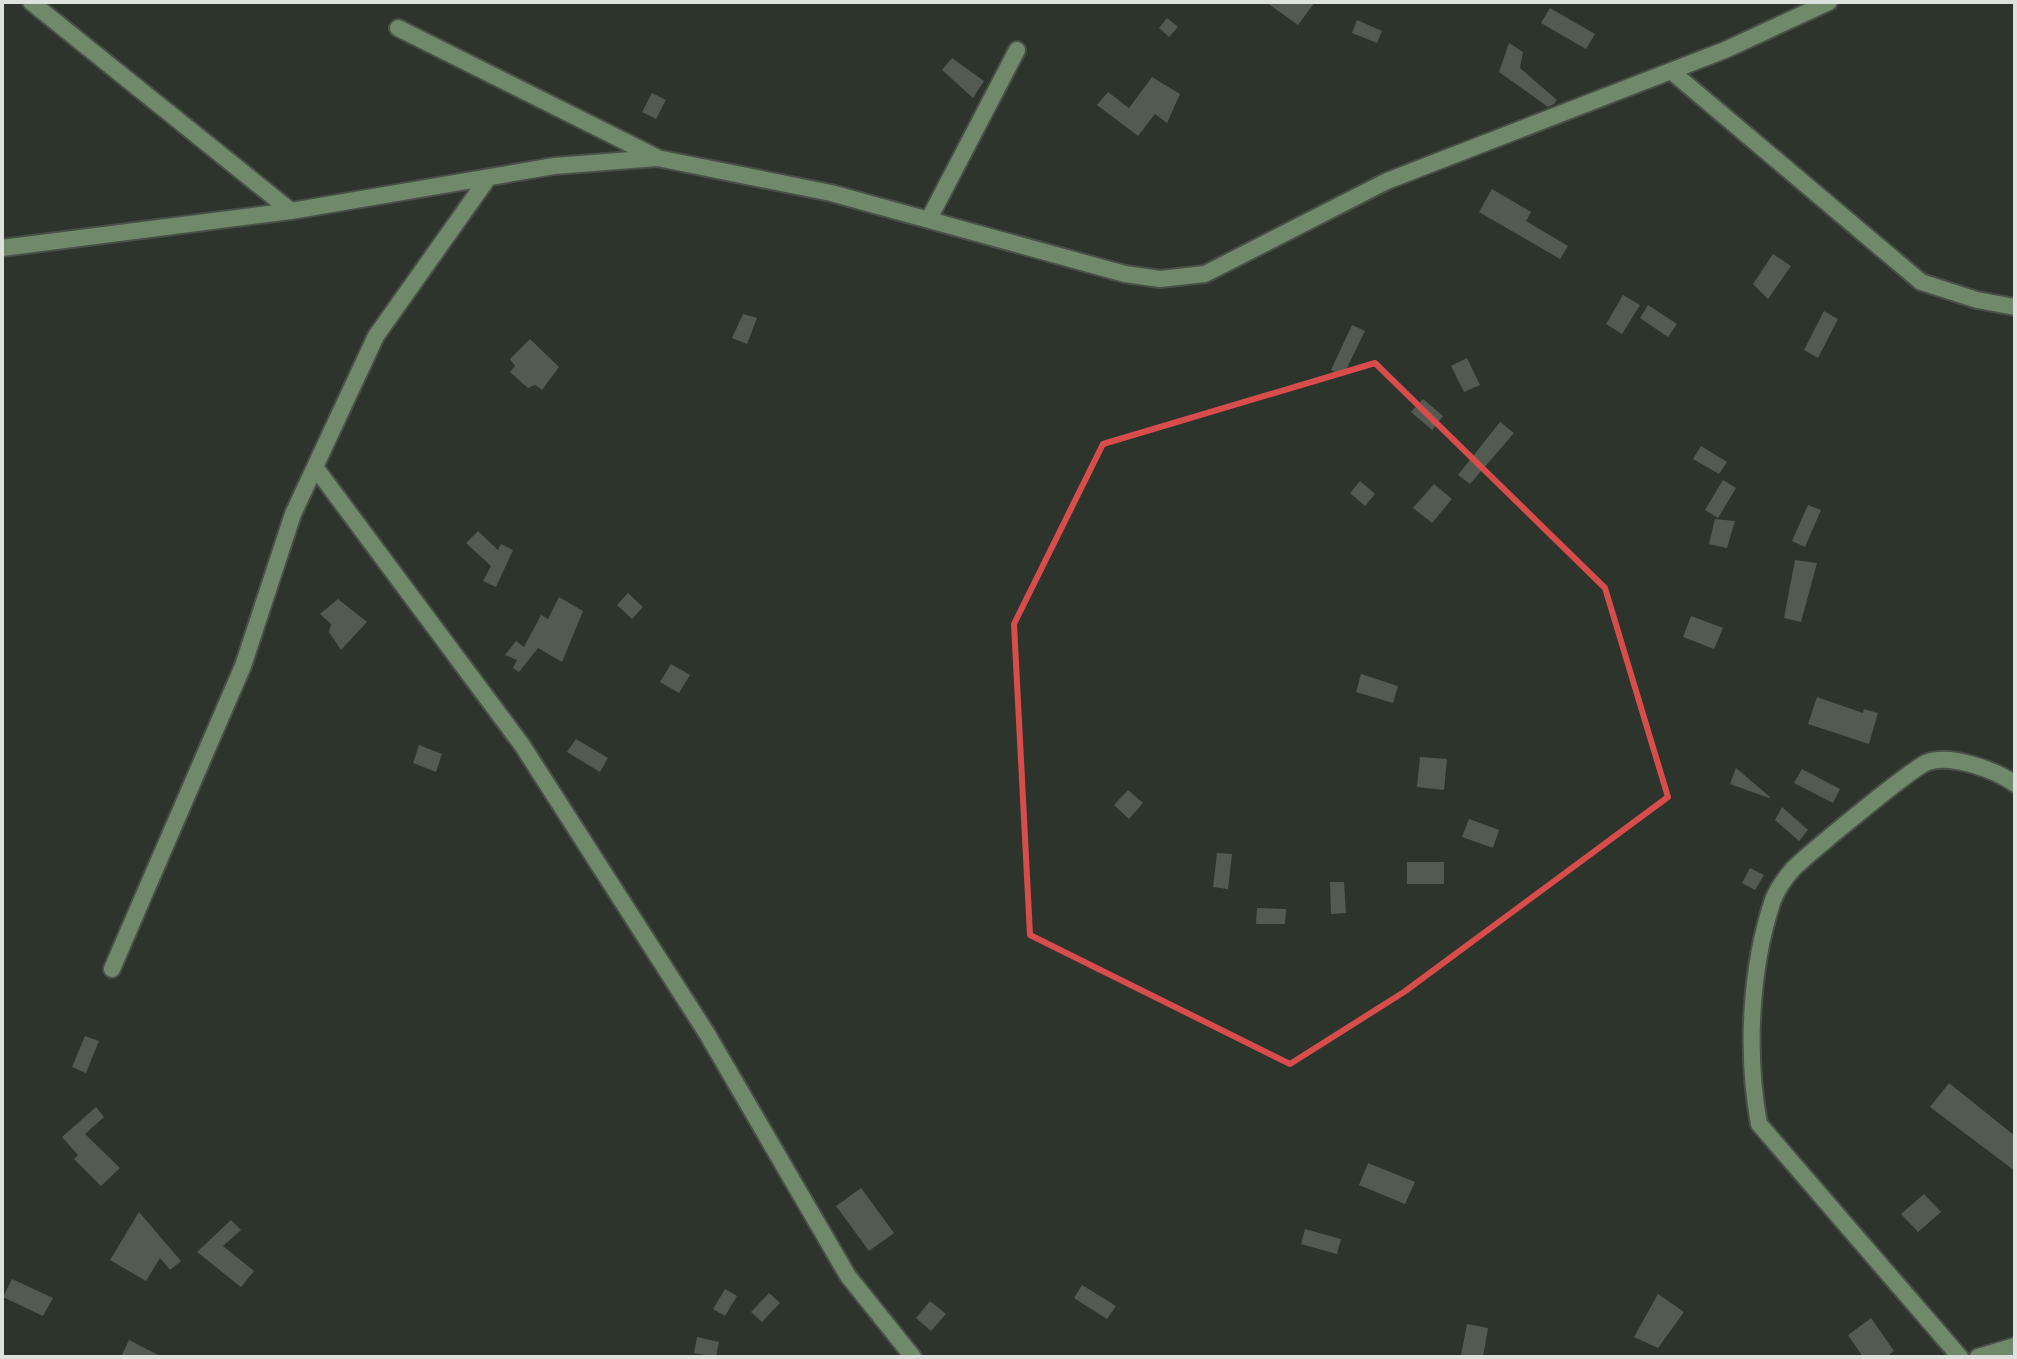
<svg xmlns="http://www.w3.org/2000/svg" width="2017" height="1359" font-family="'Roboto Condensed',sans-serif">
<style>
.building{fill:#535a51}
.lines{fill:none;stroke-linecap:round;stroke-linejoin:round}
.minor-casing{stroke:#495048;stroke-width:20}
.minor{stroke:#6f896a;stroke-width:16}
.marked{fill:none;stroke:#d84d4c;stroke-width:6;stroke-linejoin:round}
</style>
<rect width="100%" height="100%" fill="#2d342c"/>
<path class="building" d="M1266,2H1315L1298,25Z
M1550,8L1595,34L1586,49L1541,23Z
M1167,18L1178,27L1169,37L1159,28Z
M1357,20L1382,31L1377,43L1352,33Z
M1509,43L1523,52L1520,68L1557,100L1554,104L1548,107L1499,72Z
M952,58L984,81L973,98L942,70Z
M1152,77L1180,94L1167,123L1155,114L1138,136L1097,105L1108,92L1129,108Z
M652,93L666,100L656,119L642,112Z
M1492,189L1531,212L1526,221L1568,246L1560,259L1479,212Z
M1773,254L1791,266L1768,299L1753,284Z
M1623,295L1640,305L1622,334L1606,324Z
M1648,305L1677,324L1668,337L1640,318Z
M1824,311L1838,319L1818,358L1804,350Z
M743,314L757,318L747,344L732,338Z
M1352,325L1365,331L1343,376L1331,370Z
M530,339L559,367L542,390L535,385L528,388L510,372L515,366L510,359Z
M1467,358L1480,385L1464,392L1451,366Z
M1423,399L1443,416L1432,430L1411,412Z
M1500,422L1514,433L1470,484L1458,475Z
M1701,446L1727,462L1719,474L1693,459Z
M1723,480L1736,488L1718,518L1705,510Z
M1360,481L1375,494L1365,506L1350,493Z
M1434,484L1452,499L1432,523L1413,508Z
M1808,505L1821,510L1805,547L1792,541Z
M1715,519L1735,521L1727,548L1709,544Z
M478,531L498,550L501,544L513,550L496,587L483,581L491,566L466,543Z
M1795,560L1817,563L1801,622L1784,618Z
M628,593L643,607L632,619L617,605Z
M559,597L583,611L562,662L538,648L519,672L513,668L517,660L505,655L516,641L524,647L541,615L548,619Z
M338,599L367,622L341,650L329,632L331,624L320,614Z
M1691,616L1723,628L1714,649L1683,637Z
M671,664L690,675L679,693L660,682Z
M1361,674L1398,686L1393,703L1356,692Z
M1817,697L1863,713L1864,709L1878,713L1869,744L1808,724Z
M576,739L608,758L600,772L567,752Z
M419,745L442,754L436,772L413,763Z
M1420,757L1447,759L1444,790L1417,787Z
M1736,768L1770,797L1769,798L1730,784Z
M1802,769L1840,789L1833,803L1794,783Z
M1128,790L1143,803L1129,819L1114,805Z
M1782,807L1808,830L1799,841L1775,820Z
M1469,819L1499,830L1493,848L1462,837Z
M1217,853L1232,854L1228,889L1213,887Z
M1407,862H1444V884H1407Z
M1750,868L1764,875L1755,890L1742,883Z
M1330,882H1344L1346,913L1331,914Z
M1257,908L1286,909L1285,924H1256Z
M85,1036L99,1041L86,1073L72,1067Z
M1949,1083L2015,1136V1171L1930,1107Z
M96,1107L104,1117L85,1134L120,1168L101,1186L74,1159L78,1155L62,1137Z
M1368,1163L1415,1182L1405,1204L1359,1185Z
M861,1188L894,1233L869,1251L836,1206Z
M1924,1194L1941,1212L1918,1232L1901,1214Z
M139,1212L181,1261L170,1270L160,1258L146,1281L110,1260Z
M231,1220L241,1230L223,1246L254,1271L241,1287L197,1252Z
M1305,1229L1341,1239L1337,1254L1301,1244Z
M12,1279L53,1298L43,1316L3,1297Z
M1082,1285L1116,1306L1107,1319L1074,1298Z
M725,1289L737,1296L725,1316L713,1309Z
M769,1293L780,1303L762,1322L751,1312Z
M1658,1294L1684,1312L1658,1348L1634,1337Z
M930,1301L946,1314L931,1331L916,1318Z
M1871,1318L1894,1351L1886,1357H1863L1848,1335Z
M1467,1324L1488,1328L1483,1357L1461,1355Z
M697,1337L719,1342L716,1357L694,1353Z
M129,1340L162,1357H121Z"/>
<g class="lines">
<g class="minor-casing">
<path id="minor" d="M31,2L291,211
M398,28L656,157
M1671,71L1921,282L1977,300L2015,307
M930,217L1017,50
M2,248L291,211L554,166L657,158L831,193L1125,274L1160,279L1205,274L1387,181L1725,50L1829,2
M315,467L522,745L706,1032L848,1276L913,1357
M112,969L243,666L293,514L376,336L488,178
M1960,1357L1759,1124C1746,1054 1750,968 1773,900C1777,890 1786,877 1793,869C1807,855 1914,766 1928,762C1951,754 1996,770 2015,784
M1978,1357L2015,1346"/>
</g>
<use href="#minor" class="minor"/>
</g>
<path class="marked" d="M1375,363L1605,588L1668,797L1404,992L1290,1064L1030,935L1014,624L1103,444Z"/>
<rect width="2017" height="1359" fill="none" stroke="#dee2dd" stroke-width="8"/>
</svg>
